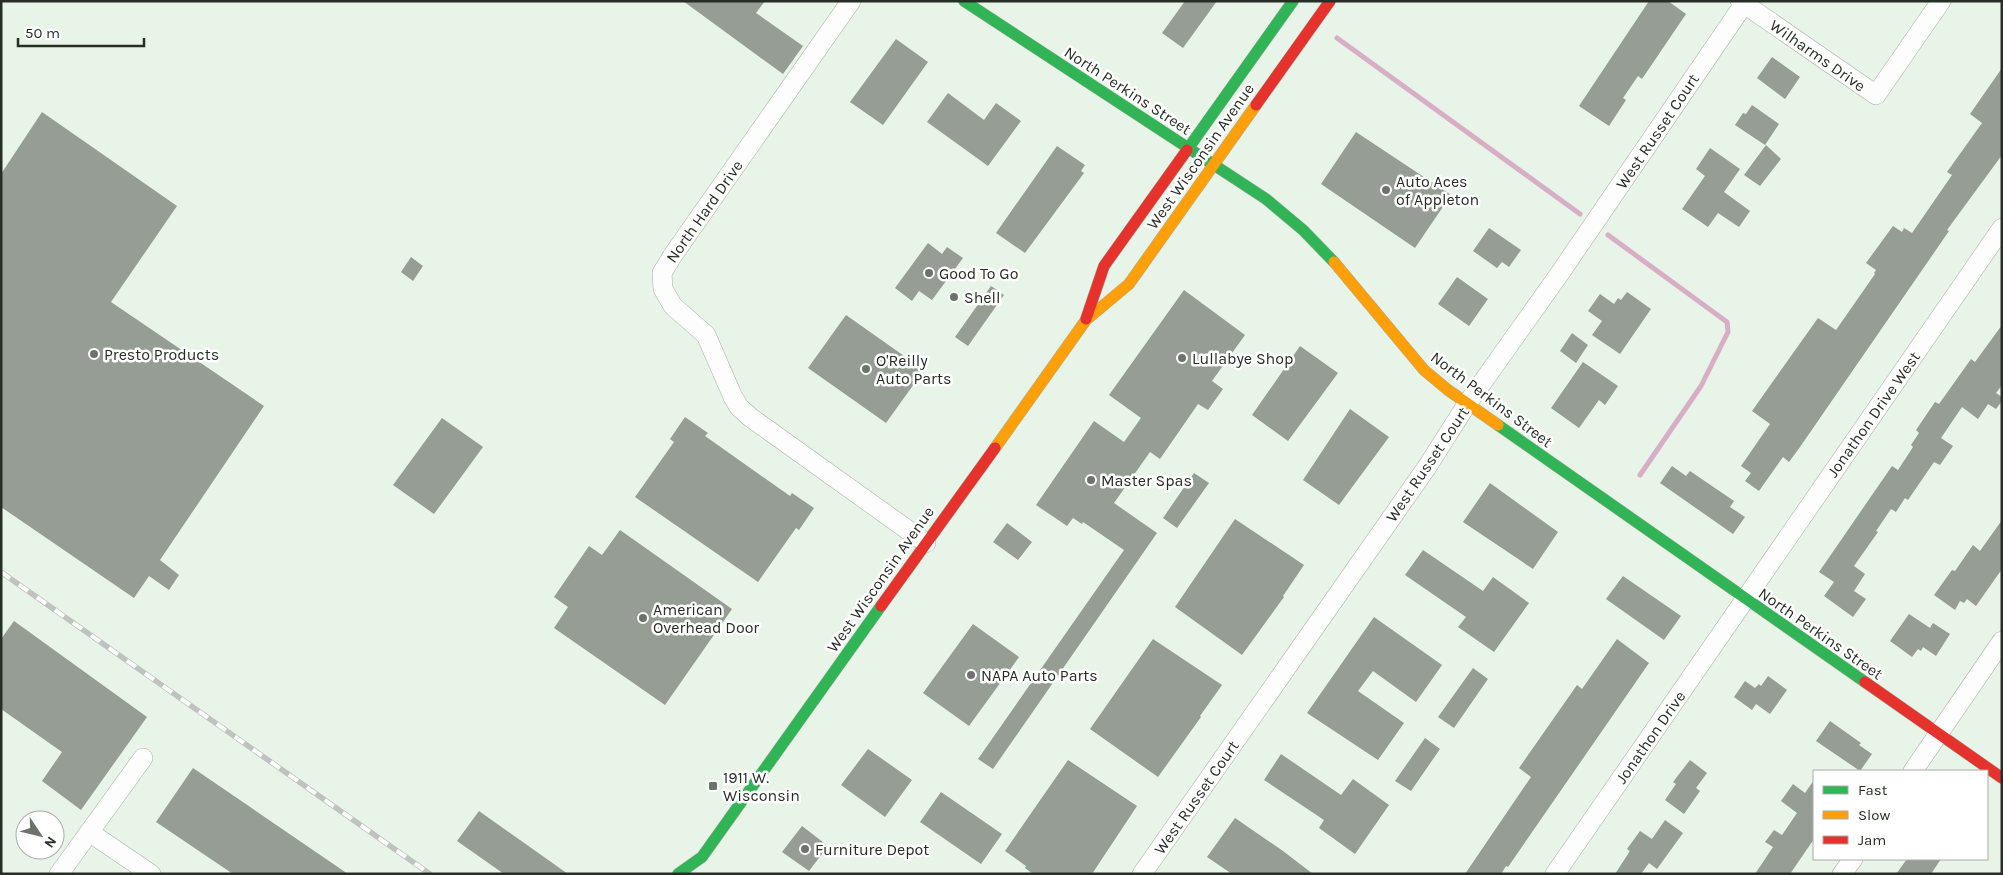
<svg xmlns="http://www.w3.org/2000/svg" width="2003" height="875" font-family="Karla,sans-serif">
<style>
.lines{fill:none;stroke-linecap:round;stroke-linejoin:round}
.stream{stroke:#d8aec7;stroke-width:5}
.building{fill:#959d95}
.street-casing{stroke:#a6afa6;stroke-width:20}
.fast-casing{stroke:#a6afa6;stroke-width:12}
.slow-casing{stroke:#a6afa6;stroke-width:12}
.jam-casing{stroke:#a6afa6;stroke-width:12}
.street{stroke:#fcfdfc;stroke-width:19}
.fast{stroke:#30b455;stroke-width:11}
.slow{stroke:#ff9f0a;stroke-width:11}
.jam{stroke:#e5322d;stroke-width:11}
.rail-casing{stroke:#bfc2bf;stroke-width:5.5}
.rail{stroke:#fff;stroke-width:4;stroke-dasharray:11;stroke-linecap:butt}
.poi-dot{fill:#6b736a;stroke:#fff;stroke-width:2}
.labels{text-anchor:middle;stroke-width:5;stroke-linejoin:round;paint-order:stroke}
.street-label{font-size:16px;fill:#272e26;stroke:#fff}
.poi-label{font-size:16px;fill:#272e26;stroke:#fff;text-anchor:start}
</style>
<rect width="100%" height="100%" fill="#e8f4e8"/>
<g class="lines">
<path class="stream" d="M1337,38L1580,214
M1608,235L1727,322L1728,332L1701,386L1640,475"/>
</g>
<path class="building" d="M683,1H765L756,13L803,46L783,74Z
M1185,1H1217L1183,48L1162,33Z
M1649,1H1668L1686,14L1642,79L1638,76L1623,98L1626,100L1609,126L1579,106Z
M896,39L928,62L883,125L850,102Z
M1772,57L1800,77L1785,99L1757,78Z
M2002,68V155L1947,230L1949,231L1800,447L1789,462L1783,457L1759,491L1745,481L1751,473L1741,466L1770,424L1752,411L1818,318L1836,330L1875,274L1874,273L1876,270L1866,263L1893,226L1902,232L1904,228L1912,233L1952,175L1947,172L1982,123L1970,114Z
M948,93L984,120L996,103L1021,121L988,166L927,122Z
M1752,105L1779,124L1765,145L1735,125L1743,113L1746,114Z
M42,112L177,206L111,302L264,406L160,560L179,575L169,590L149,576L134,598L1,507V174Z
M1356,132L1451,195L1415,248L1321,184Z
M1766,145L1781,159L1760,186L1744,175Z
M1057,146L1085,165L1081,171L1084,173L1025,253L996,233Z
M1710,148L1740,169L1724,192L1750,211L1739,227L1718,213L1708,227L1682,209L1705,176L1696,169Z
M1489,228L1521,250L1509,267L1502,262L1497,268L1473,251Z
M928,243L942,254L947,247L963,258L932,300L919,291L912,301L895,288Z
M411,257L423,266L413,281L401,272Z
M1457,277L1488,299L1469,326L1438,304Z
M991,286L1004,295L968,346L955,337Z
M1184,290L1245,335L1212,381L1223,389L1208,410L1198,404L1160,459L1150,452L1114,503L1157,533L993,769L978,759L1124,550L1083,522L1082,524L1073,518L1067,526L1036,505L1094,421L1124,442L1141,418L1109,395Z
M1627,292L1651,309L1620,354L1592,335L1602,321L1588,311L1600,294L1614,304L1618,298L1621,300Z
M846,315L924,370L886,423L808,368Z
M2002,325V385L1996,393L2002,397V401L1996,409L1988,404L1978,419L1962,407L1941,438L1953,446L1940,465L1934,462L1908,500L1905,498L1896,512L1891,509L1876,531L1878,532L1854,566L1865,574L1854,591L1866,599L1853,617L1824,596L1834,582L1819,572L1892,466L1898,470L1913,447L1911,445L1919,433L1916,430L1935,402L1939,404L1971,359L1975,362Z
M1572,333L1588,345L1576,363L1560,351Z
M1300,346L1338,373L1288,441L1252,415Z
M1583,362L1618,386L1605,405L1599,400L1579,428L1551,408Z
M1350,409L1389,437L1339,505L1303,480Z
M685,417L708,433L705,436L790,496L792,493L814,508L799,530L796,528L758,582L635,497L674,442L670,439Z
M442,418L483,447L434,514L393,485Z
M1672,466L1686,476L1690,471L1734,501L1730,507L1745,517L1733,534L1660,483Z
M1194,473L1209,483L1177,528L1163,518Z
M1490,483L1558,532L1533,569L1463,522Z
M1235,519L1304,565L1283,596L1284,597L1242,655L1175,607Z
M2002,520V569L1976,606L1967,599L1964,603L1960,601L1955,610L1934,595L1952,570L1955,571L1973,545L1980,551Z
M1007,523L1032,542L1018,560L993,542Z
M620,530L732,609L665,705L554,628L568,607L554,597L589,546L602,555Z
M1423,550L1483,591L1493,577L1529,603L1494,652L1458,627L1466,617L1405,575Z
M1623,576L1681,616L1664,640L1606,599Z
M1909,614L1930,628L1933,623L1950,634L1936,656L1923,647L1921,651L1918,649L1912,657L1890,641Z
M1374,617L1442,665L1416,702L1373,671L1358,691L1404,723L1378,760L1307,713Z
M14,621L147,717L81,810L42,781L62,752L1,709V639Z
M973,624L1019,657L969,726L923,693Z
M1153,639L1222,685L1200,716L1201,717L1158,777L1090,729Z
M1617,639L1649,663L1508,867L1506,866L1501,874H1465L1531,777L1519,768L1577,685L1582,689Z
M1473,668L1488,679L1454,728L1438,717Z
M1768,676L1787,690L1770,714L1756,704L1752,710L1734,697L1745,681L1755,688L1759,684L1761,686Z
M1830,721L1861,743L1859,745L1872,754L1860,771L1816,741Z
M1425,738L1440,749L1411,791L1395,781Z
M868,749L912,780L885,817L841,785Z
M1281,754L1341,795L1353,779L1389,805L1355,854L1319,828L1324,820L1264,780Z
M1068,760L1137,806L1092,874H1033L1025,868L1026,866L1005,851Z
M1690,760L1707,773L1696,788L1700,791L1684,814L1665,800L1676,784L1673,782Z
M193,768L348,874H233L156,822Z
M1814,780V839L1790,874H1755L1773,847L1765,842L1774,830L1782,835L1797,813L1781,801L1793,784L1805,793Z
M941,792L1002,834L981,864L920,822Z
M479,811L568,874H504L457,841Z
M1235,818L1283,851L1313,874H1232L1207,857Z
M1665,820L1683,833L1657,869L1649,863L1641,874H1615L1630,851L1627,849L1640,831L1652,839Z
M802,826L828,846L809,871L782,852Z
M1907,859H1941L1931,874H1896Z"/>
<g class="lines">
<g class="street-casing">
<path id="street" d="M851,1L673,255L662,273L663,289L673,306L706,335L733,397L739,407L750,417L926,543
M1740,1L1876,95L1941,1
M1913,771L2002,641
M89,832L151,874
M59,874L143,758
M1142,874L1427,467L1467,404L1558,276L1744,4
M1555,874L2002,228
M1842,874L1853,859"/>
</g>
<g class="fast-casing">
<path id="fast" d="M964,1L1266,199L1303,230L1334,262
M1187,150L1293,1
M1498,425L1865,682
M678,874L702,857L881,606"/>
</g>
<g class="slow-casing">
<path id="slow" d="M1334,262L1424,370L1448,390L1498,425
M995,448L1086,320L1129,284L1256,105"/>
</g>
<g class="jam-casing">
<path id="jam" d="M1256,105L1330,1
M1086,319L1104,266L1187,150
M881,606L995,448
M1865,682L2002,778"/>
</g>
<use href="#street" class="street"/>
<use href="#fast" class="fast"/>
<use href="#slow" class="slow"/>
<use href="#jam" class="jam"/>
<g class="rail-casing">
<path id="rail" d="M1,572L430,874"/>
</g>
<use href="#rail" class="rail"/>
</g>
<g class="poi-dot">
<circle cx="1386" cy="190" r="5"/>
<circle cx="929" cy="273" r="5"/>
<circle cx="954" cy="297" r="5"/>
<circle cx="94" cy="354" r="5"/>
<circle cx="1182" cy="358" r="5"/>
<circle cx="866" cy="369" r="5"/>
<circle cx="1091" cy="480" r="5"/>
<circle cx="643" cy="618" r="5"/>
<circle cx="971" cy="675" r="5"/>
<rect x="708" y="781" width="10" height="10" rx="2.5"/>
<circle cx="805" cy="849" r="5"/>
</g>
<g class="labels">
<g class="street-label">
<text transform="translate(1818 55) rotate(35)" y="6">Wilharms Drive</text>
<text transform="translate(1128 90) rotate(33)" y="6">North Perkins Street</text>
<text transform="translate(1657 131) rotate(-56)" y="6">West Russet Court</text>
<text transform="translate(1200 156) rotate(-55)" y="6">West Wisconsin Avenue</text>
<text transform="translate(704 211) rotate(-55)" y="6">North Hard Drive</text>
<text transform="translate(1492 399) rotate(37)" y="6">North Perkins Street</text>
<text transform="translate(1873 414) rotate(-55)" y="6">Jonathon Drive West</text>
<text transform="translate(1427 464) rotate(-56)" y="6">West Russet Court</text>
<text transform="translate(880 579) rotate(-55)" y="6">West Wisconsin Avenue</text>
<text transform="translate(1821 633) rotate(35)" y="6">North Perkins Street</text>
<text transform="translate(1650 737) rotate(-55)" y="6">Jonathon Drive</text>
<text transform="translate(1196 797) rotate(-55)" y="6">West Russet Court</text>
</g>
<g class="poi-label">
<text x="1396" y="187">Auto Aces<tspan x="1396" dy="18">of Appleton</tspan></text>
<text x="939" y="279">Good To Go</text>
<text x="964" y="303">Shell</text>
<text x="104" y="360">Presto Products</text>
<text x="1192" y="364">Lullabye Shop</text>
<text x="876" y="366">O'Reilly<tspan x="876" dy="18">Auto Parts</tspan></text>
<text x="1101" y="486">Master Spas</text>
<text x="653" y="615">American<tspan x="653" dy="18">Overhead Door</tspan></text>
<text x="981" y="681">NAPA Auto Parts</text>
<text x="723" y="783">1911 W.<tspan x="723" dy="18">Wisconsin</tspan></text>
<text x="815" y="855">Furniture Depot</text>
</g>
</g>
<rect width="2003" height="875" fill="none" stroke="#272e26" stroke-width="5"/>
<rect x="1813" y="770" width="175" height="90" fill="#ffffff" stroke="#a9aba8"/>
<rect x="1823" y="786" width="25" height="8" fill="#30b455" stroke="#a9aba8"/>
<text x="1858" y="795" font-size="15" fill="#272e26">Fast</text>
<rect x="1823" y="811" width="25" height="8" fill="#ff9f0a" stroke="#a9aba8"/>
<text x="1858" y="820" font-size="15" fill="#272e26">Slow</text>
<rect x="1823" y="836" width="25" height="8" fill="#e5322d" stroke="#a9aba8"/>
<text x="1858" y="845" font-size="15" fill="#272e26">Jam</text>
<g transform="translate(40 835) rotate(125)"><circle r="24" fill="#ffffff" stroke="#a9aba8"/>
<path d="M0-4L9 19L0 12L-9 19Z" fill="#6b736a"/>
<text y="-8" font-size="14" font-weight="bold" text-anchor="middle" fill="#272e26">N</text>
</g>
<path d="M18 38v8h126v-8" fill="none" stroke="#272e26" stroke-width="2.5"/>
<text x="25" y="38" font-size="15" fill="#272e26" stroke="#ffffff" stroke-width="4" paint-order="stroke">50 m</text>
</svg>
